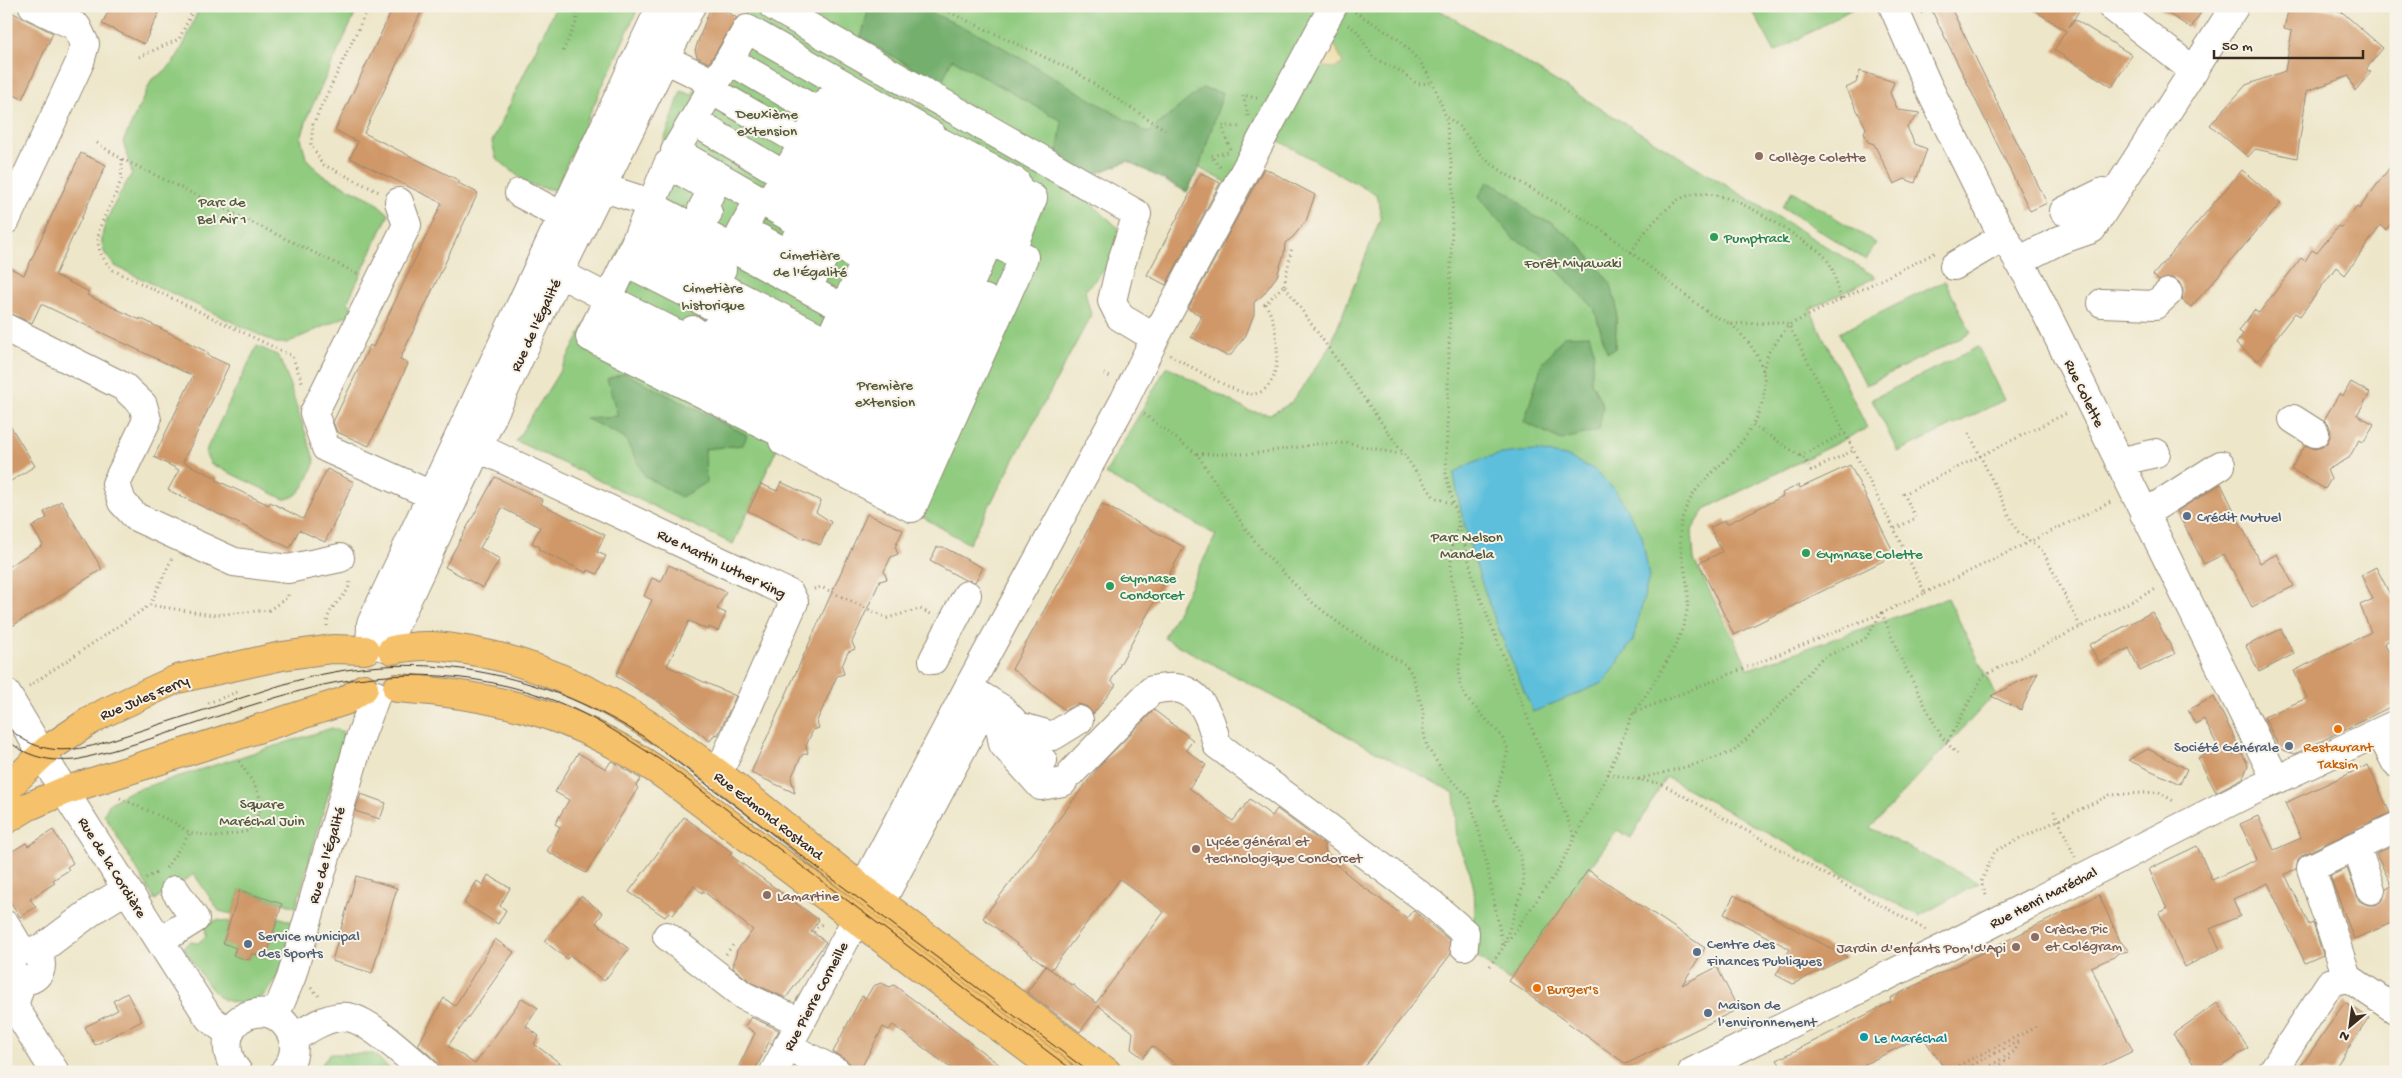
<svg xmlns="http://www.w3.org/2000/svg" width="2402" height="1078" font-family="'Gochi Hand',sans-serif">
<style>
.green{fill:#90cb7f;stroke:#667a4e}
.forest{fill:#74af6e;stroke:#586c46}
.sand{fill:#eeda9e;stroke:#94825e}
.water{fill:#5dbfdb;stroke:#4c747c}
.building{fill:#d09867}
.lines{fill:none;stroke-linecap:round;stroke-linejoin:round}
.minor-casing{stroke:#948874;stroke-width:30}
.major-casing{stroke:#948874;stroke-width:30}
.path{stroke:#948874;stroke-width:3;stroke-dasharray:1 4;stroke-linecap:butt}
.minor{stroke:#fff;stroke-width:28}
.major{stroke:#f5c16b;stroke-width:28}
.tram{stroke:#3b2a1e;stroke-width:1}
.education-dot{fill:#8d6e63;stroke:#f7f3e8;stroke-width:2}
.leisure-dot{fill:#2e9e5b;stroke:#f7f3e8;stroke-width:2}
.service-dot{fill:#5c6f8a;stroke:#f7f3e8;stroke-width:2}
.food-dot{fill:#e8710a;stroke:#f7f3e8;stroke-width:2}
.culture-dot{fill:#0f9aa8;stroke:#f7f3e8;stroke-width:2}
.labels{text-anchor:middle;stroke-width:4;stroke-linejoin:round;paint-order:stroke}
.park-label{font-size:15px;fill:#545a3b;stroke:#f7f3e8}
.education-label{font-size:15px;fill:#785e54;stroke:#f7f3e8;text-anchor:start}
.leisure-label{font-size:15px;fill:#27864d;stroke:#f7f3e8;text-anchor:start}
.street-label{font-size:15px;fill:#3b2a1e;stroke:#f7f3e8}
.service-label{font-size:15px;fill:#4e5e75;stroke:#f7f3e8;text-anchor:start}
.food-label{font-size:15px;fill:#c56008;stroke:#f7f3e8}
.culture-label{font-size:15px;fill:#0d838f;stroke:#f7f3e8;text-anchor:start}
</style>
<rect width="100%" height="100%" fill="#f7f3e8"/>
<filter id="ink" filterUnits="userSpaceOnUse"><feTurbulence type="fractalNoise" baseFrequency=".02" numOctaves="2"/><feDisplacementMap in="SourceGraphic" scale="10" xChannelSelector="R" yChannelSelector="G"/><feConvolveMatrix kernelMatrix="1 2 1 2 8 2 1 2 1" color-interpolation-filters="sRGB"/></filter>
<filter id="wash" filterUnits="userSpaceOnUse"><feTurbulence type="fractalNoise" baseFrequency=".0096" numOctaves="4" result="noise"/><feDisplacementMap in="SourceGraphic" scale="20" xChannelSelector="R" yChannelSelector="G"/><feGaussianBlur stdDeviation="1.12" result="paint"/><feColorMatrix in="noise" values="0 0 0 0 0 0 0 0 0 0 0 0 0 0 0 0 0 1.4 0 .05"/><feComposite in="paint" operator="in"/></filter>
<g filter="url(#wash)">
<rect width="100%" height="100%" fill="#ede6c9"/>
<path class="green" d="M200,6H359L309,113L301,138L306,158L322,175L373,200L389,214L347,303L360,310L287,343H276L115,266C109,259 102,253 102,242C100,225 123,189 132,173L123,142L152,79C180,67 188,32 200,6Z
M556,6H639L555,190L529,185L496,158L492,142Z
M748,6L1087,200L1123,232L1114,259L1085,291L1091,315L969,544L914,512L779,444L733,544L516,441C536,408 559,375 577,340C618,260 653,177 681,91L692,95L714,56L718,58Z
M794,6H1433L1876,277L1810,309L1867,428L1705,509L1692,530L1694,560L1749,669L1948,598L1995,694L1870,828L1979,883L1919,916L1666,777L1631,838L1617,830L1509,981L1470,951L1475,909L1474,889L1470,872L1457,842L1454,793L1164,638L1216,535L1105,474L1167,366L1249,411L1271,414L1291,403L1329,349L1381,217L1377,195L1270,136L1230,184L1199,168L1187,192L1128,161L1090,176Z
M1750,6H1850L1852,9L1775,52Z
M1792,191L1876,243L1866,260L1782,207Z
M1945,281L1971,333L1866,385L1839,333Z
M257,346L277,355L282,362L315,462C308,477 303,498 284,499L211,464L206,455L207,448Z
M1978,347L2004,400L1898,452L1872,399Z
M332,728L342,731L344,739L296,907L240,890L232,914L219,911L194,874L155,900L104,814L110,803L129,792Z
M278,917L293,922C285,950 280,1003 242,1003C231,1003 221,1000 214,992C202,979 193,961 183,947L190,942L198,943L206,936L205,925L217,920L230,922L223,943L236,947L233,955L249,959L252,953L265,958Z
M329,1054H374L393,1072H317Z"/>
<path class="forest" d="M850,6H917L985,37L1148,133L1202,88L1223,93L1199,168L1187,192L1128,161L1090,176L1057,157L1062,121L952,59L941,84L861,38L868,11Z
M1488,181L1512,195L1533,216L1551,222L1579,244L1611,284L1617,308L1615,349L1607,352L1594,308L1541,253L1513,238L1479,196Z
M1589,335L1594,350L1591,381L1603,406L1599,430L1561,440L1524,422L1542,364L1564,336Z
M624,373L747,435L743,445L705,449L706,483L681,497L645,476L624,437L585,418L618,416L607,380Z"/>
<path class="sand" d="M1324,37L1336,47L1343,64L1333,68L1309,65Z"/>
<path class="water" d="M1537,451L1566,456L1595,470L1616,491L1642,535L1649,577L1633,640L1605,682L1533,712C1500,634 1467,557 1454,474C1477,455 1509,452 1537,451Z"/>
<g id="blocks">
<path class="building" d="M111,6H162L144,44L102,24Z
M394,6H424L364,133L460,181L458,183L478,193L400,359L408,364L369,446L337,432L333,422L370,345L373,347L442,203L350,158L358,142L335,130Z
M711,6H717L737,18L709,63L697,57L695,50Z
M1942,6H1950L2047,203L2030,211L1932,11Z
M2028,6H2082L2069,27L2074,19L2132,55L2112,87L2054,50L2066,31Z
M2156,6H2205L2191,28Z
M2289,6H2307L2342,12L2383,48L2366,69L2371,72L2355,91L2349,76L2307,91L2297,158L2255,149L2248,157L2210,125L2246,85L2285,71L2292,31L2284,29Z
M13,13L53,33L22,99L6,91V28Z
M1860,71L1894,82L1890,93L1898,110L1920,113L1907,127L1915,144L1927,149L1915,183L1905,179L1894,184L1874,144L1868,142L1864,133L1866,128L1846,88L1856,83Z
M81,153L106,165L55,275L89,292L87,295L140,320V318L209,353L207,355L229,365L183,462L217,478L216,480L269,505L270,502L303,519L327,469L354,482L325,542L299,530L290,548L168,490L179,470L154,457L193,376L41,304L32,323L6,312V266L24,275Z
M2396,159V217L2386,230L2381,225L2345,275L2336,267L2300,316L2295,313L2258,361L2236,344L2243,334L2239,331L2254,310L2259,313L2301,258L2305,261L2312,250L2317,253L2338,226L2341,228L2357,207L2359,209Z
M1264,168L1315,195L1306,221L1293,237L1285,243L1284,254L1277,276L1263,295L1254,302V314L1246,335L1231,355H1225L1191,337L1202,316L1188,309Z
M2242,170L2281,203L2191,307L2182,300L2183,290L2179,282L2172,278L2159,281L2153,275Z
M1201,173L1220,183L1166,285L1147,275Z
M2351,382L2370,393L2357,415L2374,424L2364,442L2359,440L2349,458L2327,470L2331,479L2325,489L2291,469L2305,445L2315,449L2322,447L2328,442L2331,433L2329,425L2324,420L2339,394L2343,396Z
M6,419L35,466L6,484Z
M1850,465L1895,555L1734,635L1699,563L1722,552L1710,528L1725,520L1727,524L1783,496L1782,493L1799,485L1800,488Z
M495,477L543,500L541,504L605,535L597,552L606,556L597,574L588,570L587,573L539,550L540,547L532,543L540,527L502,508L480,548L500,559L483,588L445,567Z
M781,482L821,501L816,512L831,522L820,545L804,537L803,539L748,511L761,484L777,491Z
M2221,484L2260,563L2277,554L2294,586L2252,607L2224,554L2204,564L2177,511Z
M61,501L102,569L6,630V568L43,545L32,527L47,518L44,512Z
M1102,504L1184,547L1111,681L1116,685L1093,714L1087,707L1079,704L1065,710L1012,669Z
M867,514L903,530L895,547L898,554L891,557L884,571L887,579L880,581L852,642L855,649L848,652L842,666L844,674L837,676L817,721L819,728L813,730L806,746L808,753L802,755L791,778L795,793L751,773Z
M937,547H943L983,568L975,582L965,580L930,561Z
M669,565L726,592L717,609L726,613L718,631L709,627L708,630L689,621L667,666L736,696L718,735L715,734L710,741L659,702L616,676L652,600L644,596L652,578L661,582Z
M2376,567L2396,606V637L2384,643L2396,665V704L2295,754L2280,749L2264,717L2307,698L2294,671L2371,632L2360,605L2373,599L2361,575Z
M2152,612L2175,654L2140,671L2129,648L2100,663L2089,645Z
M2281,629L2294,654L2259,672L2246,646Z
M2038,672L2021,710L1991,696Z
M2214,697L2248,765L2243,778L2216,792L2198,758L2218,747L2204,719L2195,724L2188,710Z
M1154,710L1193,740L1186,750L1206,765L1189,788L1233,821L1250,799L1272,816L1277,809L1324,844L1327,857L1362,886L1407,918L1413,910L1449,940L1451,954L1360,1072H1186L1152,1046L1143,1058L1131,1049L1133,1032L1099,1006L1080,1032L1027,992L1046,966L1070,984L1074,985L1076,988L1096,1003L1164,912L1120,879L1051,970L983,918L1101,764Z
M2148,749L2187,769L2180,784L2128,760Z
M578,753L606,769L611,761L641,779L636,786L638,788L586,873L547,851L560,827L555,824L569,800L555,792Z
M2368,765L2390,813L2304,854L2298,859L2296,869L2285,874L2309,925L2313,923L2323,955L2305,963L2268,883L2233,899L2240,916L2210,929L2220,949L2185,967L2159,913L2167,909L2149,869L2197,846L2212,880L2257,859L2240,824L2258,816L2274,850L2301,838L2285,803Z
M361,794L386,803L380,819L355,811Z
M684,817L732,852L730,855L819,920L811,931L826,942L786,998L752,983L733,968L737,950L753,930L703,891L702,893L694,886L673,915L669,912L665,917L629,892Z
M53,830L73,863L67,867L69,870L53,880L55,883L30,899L36,907L20,917L6,895V855L26,843L28,846Z
M2396,844V921L2354,939L2330,876L2347,868L2359,901L2368,905H2376L2383,900L2386,889L2392,886L2376,854Z
M1588,870L1705,948L1682,985L1717,967L1738,1009L1626,1064L1509,981Z
M488,875L510,888L500,906L506,910L498,924L464,903L477,881L483,885Z
M356,876L397,888L372,973L332,961Z
M240,890L282,904L266,958L252,953L249,960L241,958L233,955L236,948L223,943Z
M1734,895L1793,928L1847,957L1793,984L1776,975L1790,949L1724,914Z
M2099,895L2120,941L2129,951L2118,953L2114,957L2091,967L2133,1051L2089,1072H1947L1922,1036L1849,1072H1785L1777,1060L1891,1002L1890,998Z
M581,896L603,913L596,923L629,949L604,981L570,955L567,959L544,941Z
M495,939L514,952L448,1046L475,1064L522,998L538,1008L526,1026L539,1036L534,1044L572,1072H440L436,1061L418,1045L444,998L455,1006Z
M881,983L890,987L894,985L1009,1072H956L893,1025L889,1030L883,1027L859,1072H853L850,1063L833,1052L862,996L866,998L873,986Z
M127,993L142,1021L95,1045L85,1027L118,1010L113,1001Z
M2345,1002L2369,1018L2332,1072H2297Z
M2217,1003L2248,1048L2213,1072H2199L2173,1034Z
M751,1017L779,1030L772,1044L769,1042L754,1072H736L755,1033L745,1026Z"/>
</g>
</g>
<g filter="url(#ink)">
<use href="#blocks" fill-opacity="0" stroke="#948874" stroke-width="1"/>
<g class="lines">
<g class="minor-casing">
<path id="minor" d="M773,6L1137,214L1120,267L1112,301L1120,317L1155,338
M1893,6L1927,84L1996,223L2030,280L2064,349L2276,780
M2111,6L2194,71
M665,59L702,77L711,90L896,197L1024,257L912,508L783,441L867,258L884,265
M729,60L675,151L861,258L932,135L747,29L729,60L820,113
M827,101L920,154
M693,121L784,175
M816,121L909,173
M789,167L882,221
M698,181L668,164L635,243L590,337L773,429L786,399
M778,186L871,240
M601,187L641,200L726,245
M519,193L577,224
M399,202L407,225L314,413L326,448L447,502
M768,204L812,128
M2064,211L2103,192
M708,213L702,209L712,190
M676,219L666,237L722,269
M6,220L80,62L85,44L77,27L33,6
M817,232L887,110
M759,238L814,268
M796,238L825,255L807,288
M737,241L752,212
M635,243L815,335
M1011,251L1033,198L1013,188
M741,253L830,301
M2018,261L2060,240L2092,229L2235,6
M626,262L806,354
M1954,266L2003,237
M559,273L679,335
M2102,303L2155,305L2168,293
M609,323L664,351L673,332
M6,328L124,387L143,405L147,420L116,484L122,502L136,517L234,562L288,569L340,558
M713,331L788,369
M699,345L789,392
M695,366L771,405
M670,377L684,350L699,345L693,330L692,331
M2293,419L2315,433
M477,447L790,594L794,602L718,775
M801,450L940,142L1016,182L877,489
M819,459L958,152
M2119,462L2156,453
M836,468L976,162
M857,479L995,172
M895,498L985,299
M2144,514L2221,465
M385,647L559,273L691,6
M370,648L371,624L661,6
M933,660L967,595
M6,693L64,791L209,1018L229,1033
M1079,720L1053,736L1018,726L1002,709L968,688L1124,401L1155,338L1333,6
M2380,732L2396,763
M1043,761L1000,727L1003,744L1041,786L1063,782
M1073,771L1152,690C1159,689 1168,687 1175,688C1203,691 1212,722 1217,745L1432,904L1465,933L1464,946
M2356,846L2396,827
M863,888L968,688
M881,902L988,700
M6,925L21,950
M667,936L744,996L800,1022
M160,941L195,919L175,890
M11 965a15 15 0 1 1 30 0a15 15 0 1 1-30 0Z
M36,953L96,908L127,889
M2347,977L2311,868L2356,846L2371,890
M22,980L14,1006L55,1072
M275,1016L291,978L361,735L376,695
M294,1038C308,1029 329,1015 347,1017C368,1019 408,1057 425,1072
M787,1046L837,1072
M238,1072C220,1050 225,1018 256,1013C280,1009 298,1034 293,1055C292,1061 287,1067 284,1072
M774,1072L856,920
M1692,1072L1952,944L2244,795L2396,724
M2272,1072L2330,983L2347,977L2396,1010"/>
</g>
<g class="major-casing">
<path id="major" d="M392,650C421,643 444,646 472,651C628,679 753,805 875,898C952,956 1030,1014 1107,1072
M397,688C505,696 581,716 671,780L1059,1072
M6,789L48,749L88,722L106,712L177,679L282,656L332,649L365,650
M6,820L27,807L64,791L345,701L364,688"/>
</g>
<path class="path" d="M369,6L313,124L311,144L322,164L379,192
M936,6L1074,71L1167,131
M1355,12L1397,38L1421,63L1433,83L1446,117L1453,179L1446,475L1475,584L1574,836
M1921,13L1935,6
M1348,25L1356,30L1374,58L1400,71L1417,84L1433,83
M563,51L577,21L575,6
M139,57L179,39L195,6
M1248,116L1243,95L1257,98
M1447,117L1459,126L1485,159L1506,174L1601,229L1710,314L1731,324L1780,322L1789,325L1894,529
M97,143L122,159L358,274
M6,149L13,151
M1230,149L1222,126L1242,127
M122,159C122,165 122,173 121,179C112,214 79,236 113,270L292,356L303,384
M1220,167L1211,156L1228,152
M1631,252C1635,247 1638,241 1642,236C1650,225 1663,212 1674,203C1714,171 1784,230 1819,251C1838,269 1832,278 1842,299
M1284,285L1292,247
M1170,355C1187,364 1236,394 1251,394C1287,394 1280,323 1265,304L1284,285L1434,497L1452,504
M1763,371L1768,353L1789,325L1935,253
M1104,374L1110,377
M1144,414L1197,454L1247,531L1265,554L1313,603L1345,628L1406,665L1412,674L1423,711V729L1427,747L1445,774L1469,797L1483,845L1503,947
M1753,425L1805,459L1811,471L1854,450
M1969,433L2017,531L2043,551L2080,626
M1197,454H1252L1317,444L1347,443L1404,455
M1800,456L1845,433
M1458,526L1451,548V574L1462,631L1459,662L1460,684L1466,698L1501,735L1508,749L1495,801L1521,857L1524,883L1504,945
M814,589L821,587L887,618L920,609L931,614
M1925,593L2113,501
M150,605L172,558
M327,626C326,603 351,598 350,579
M29,686L150,605L212,615L269,610L288,597V593
M208,703L237,692
M1634,713C1653,683 1687,638 1688,601C1689,573 1675,547 1682,519C1691,487 1712,475 1732,453C1752,432 1770,400 1763,371C1759,352 1744,337 1731,324
M1948,741L1983,676L2158,588
M1608,774L1662,784L1926,930
M1639,779L1693,765L1733,752L1767,719L1822,658L1865,639L1882,613L1925,593L1894,529L1916,518L1904,494L2069,412
M120,798L175,823L190,833L218,837L248,831C273,800 255,788 237,758
M2054,811L2075,857
M166,868L190,833
M146,878L159,872
M1986,895L1981,882L1995,851L2110,795L2159,792L2175,802
M814,932L820,925L825,924
M726,954L733,945
M1490,966L1557,872L1608,774L1633,713L1882,613L1900,657L1941,736L1957,754
M311,988L321,998
M1945,1072L2036,1027
M1959,1072L2019,1041L2015,1051L1980,1072
M1987,1072L2011,1058"/>
<use href="#minor" class="minor"/>
<use href="#major" class="major"/>
<path class="tram" d="M6,725C32,753 64,754 99,744C143,730 188,715 232,701C266,690 299,678 334,672C443,652 551,678 644,737L1089,1072
M6,739C26,757 50,762 76,760C154,742 229,709 307,689C393,666 492,671 574,709C606,724 635,744 665,763L1075,1072"/>
</g>
</g>
<g class="education-dot">
<circle cx="1759" cy="156" r="5"/>
<circle cx="1196" cy="849" r="5"/>
<circle cx="767" cy="895" r="5"/>
<circle cx="2035" cy="937" r="5"/>
<circle cx="2016" cy="947" r="5"/>
</g>
<g class="leisure-dot">
<circle cx="1714" cy="237" r="5"/>
<circle cx="1806" cy="553" r="5"/>
<circle cx="1110" cy="586" r="5"/>
</g>
<g class="service-dot">
<circle cx="2187" cy="516" r="5"/>
<circle cx="2289" cy="746" r="5"/>
<circle cx="248" cy="944" r="5"/>
<circle cx="1697" cy="952" r="5"/>
<circle cx="1708" cy="1013" r="5"/>
</g>
<g class="food-dot">
<circle cx="2338" cy="729" r="5"/>
<circle cx="1537" cy="988" r="5"/>
</g>
<circle class="culture-dot" cx="1864" cy="1037" r="5"/>
<g class="labels">
<g class="park-label">
<text x="767" y="118">Deuxième<tspan x="767" dy="17">extension</tspan></text>
<text x="222" y="206">Parc de<tspan x="222" dy="17">Bel Air 1</tspan></text>
<text x="810" y="259">Cimetière<tspan x="810" dy="17">de l'Égalité</tspan></text>
<text x="1573" y="267">Forêt Miyawaki</text>
<text x="713" y="292">Cimetière<tspan x="713" dy="17">historique</tspan></text>
<text x="885" y="389">Première<tspan x="885" dy="17">extension</tspan></text>
<text x="1467" y="541">Parc Nelson<tspan x="1467" dy="17">Mandela</tspan></text>
<text x="262" y="808">Square<tspan x="262" dy="17">Maréchal Juin</tspan></text>
</g>
<g class="education-label">
<text x="1769" y="161">Collège Colette</text>
<text x="1206" y="845">Lycée général et<tspan x="1206" dy="17">technologique Condorcet</tspan></text>
<text x="777" y="900">Lamartine</text>
<text x="2045" y="933">Crèche Pic<tspan x="2045" dy="17">et Colégram</tspan></text>
<text x="2006" y="952" text-anchor="end">Jardin d'enfants Pom'd'Api</text>
</g>
<g class="leisure-label">
<text x="1724" y="242">Pumptrack</text>
<text x="1816" y="558">Gymnase Colette</text>
<text x="1120" y="582">Gymnase<tspan x="1120" dy="17">Condorcet</tspan></text>
</g>
<g class="street-label">
<text transform="translate(535 325) rotate(-65)" y="5">Rue de l'Égalité</text>
<text transform="translate(2085 393) rotate(64)" y="5">Rue Colette</text>
<text transform="translate(722 563) rotate(26)" y="5">Rue Martin Luther King</text>
<text transform="translate(144 697) rotate(-23)" y="5">Rue Jules Ferry</text>
<text transform="translate(769 815) rotate(38)" y="5">Rue Edmond Rostand</text>
<text transform="translate(326 855) rotate(-74)" y="5">Rue de l'Égalité</text>
<text transform="translate(113 867) rotate(58)" y="5">Rue de la Cordière</text>
<text transform="translate(2043 897) rotate(-27)" y="5">Rue Henri Maréchal</text>
<text transform="translate(815 996) rotate(-62)" y="5">Rue Pierre Corneille</text>
</g>
<g class="service-label">
<text x="2197" y="521">Crédit Mutuel</text>
<text x="2279" y="751" text-anchor="end">Société Générale</text>
<text x="258" y="940">Service municipal<tspan x="258" dy="17">des Sports</tspan></text>
<text x="1707" y="948">Centre des<tspan x="1707" dy="17">Finances Publiques</tspan></text>
<text x="1718" y="1009">Maison de<tspan x="1718" dy="17">l'environnement</tspan></text>
</g>
<g class="food-label">
<text x="2338" y="751">Restaurant<tspan x="2338" dy="17">Taksim</tspan></text>
<text x="1547" y="993" text-anchor="start">Burger's</text>
</g>
<g class="culture-label">
<text x="1874" y="1042">Le Maréchal</text>
</g>
</g>
<rect width="2402" height="1078" fill="none" stroke="#f7f3e8" stroke-width="25"/>
<g transform="translate(2350 1026) rotate(209)" stroke="#f7f3e8" stroke-width="4" paint-order="stroke">
<path d="M0-4L9 19L0 12L-9 19Z" fill="#3b2a1e"/>
<text y="-8" font-size="14" font-weight="bold" text-anchor="middle" fill="#3b2a1e">N</text>
</g>
<path d="M2214 50v8h149v-8" fill="none" stroke="#3b2a1e" stroke-width="2.5"/>
<text x="2222" y="50" font-size="15" fill="#3b2a1e" stroke="#f7f3e8" stroke-width="4" paint-order="stroke">50 m</text>
</svg>
